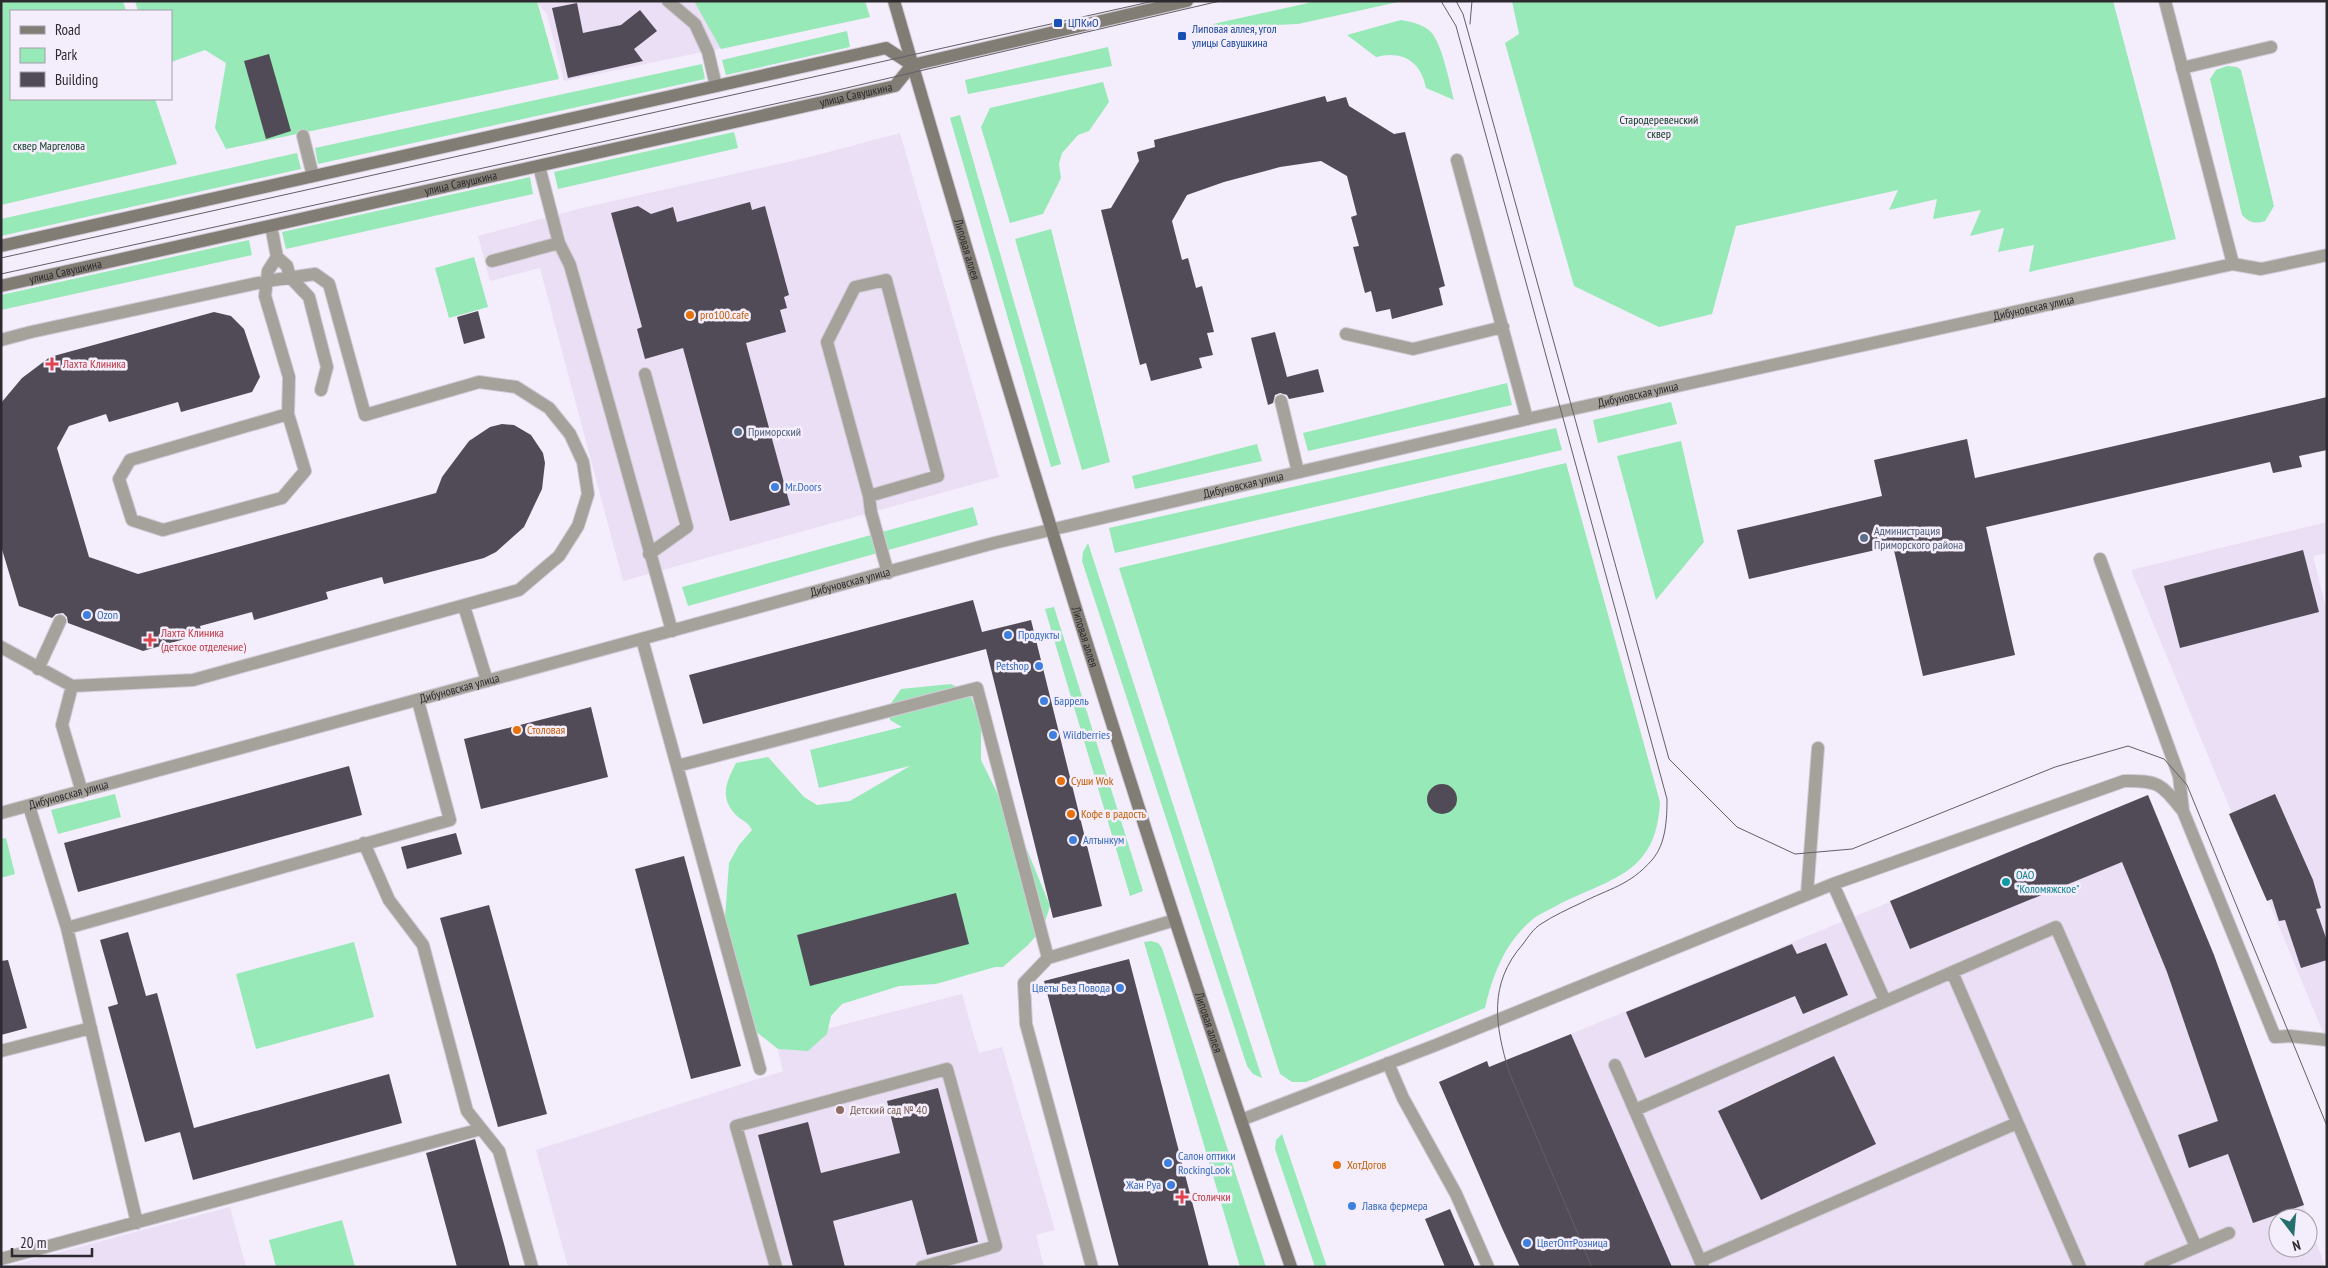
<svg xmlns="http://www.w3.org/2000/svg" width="2328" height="1268" font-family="'PT Sans Narrow',sans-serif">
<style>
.built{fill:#eadff4}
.green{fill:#97e9b7}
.building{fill:#514b57}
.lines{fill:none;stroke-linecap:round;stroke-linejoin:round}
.service-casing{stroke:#d0cad6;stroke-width:14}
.minor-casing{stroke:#d0cad6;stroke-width:14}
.secondary-casing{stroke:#d0cad6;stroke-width:14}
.service{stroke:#a5a29c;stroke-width:12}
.minor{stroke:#a5a29c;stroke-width:12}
.secondary{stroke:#817c74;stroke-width:12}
.tram{stroke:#635f67;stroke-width:1}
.transit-dot{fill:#1a4fb4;stroke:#f4edfb;stroke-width:2}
.food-dot{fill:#e8710a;stroke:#f4edfb;stroke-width:2}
.health-dot{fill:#e0444e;stroke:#f4edfb;stroke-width:2}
.service-dot{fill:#5c6f8a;stroke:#f4edfb;stroke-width:2}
.shop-dot{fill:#3f7fe0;stroke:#f4edfb;stroke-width:2}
.culture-dot{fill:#0f9aa8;stroke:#f4edfb;stroke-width:2}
.education-dot{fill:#8d6e63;stroke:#f4edfb;stroke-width:2}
.labels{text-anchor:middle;stroke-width:5;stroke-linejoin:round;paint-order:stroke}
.transit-label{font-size:12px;fill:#164399;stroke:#f4edfb;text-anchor:start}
.street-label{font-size:12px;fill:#2d2a2f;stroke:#f4edfb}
.park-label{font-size:12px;fill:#0f3822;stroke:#f4edfb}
.food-label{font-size:12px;fill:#c56008;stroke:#f4edfb;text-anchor:start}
.health-label{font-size:12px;fill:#be3a42;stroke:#f4edfb;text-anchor:start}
.service-label{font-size:12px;fill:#4e5e75;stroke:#f4edfb;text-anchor:start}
.shop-label{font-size:12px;fill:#366cbe;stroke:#f4edfb;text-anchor:start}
.culture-label{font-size:12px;fill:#0d838f;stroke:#f4edfb;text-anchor:start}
.education-label{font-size:12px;fill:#785e54;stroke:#f4edfb;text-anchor:start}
</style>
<rect width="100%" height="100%" fill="#f4edfb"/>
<path class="built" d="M536,1H865L870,17L564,81L547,14Z
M900,133L999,477L623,581L540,268L490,281L478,236L582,208L814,156Z
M2327,522V553L2313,556L2327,612V1042L2131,570Z
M2148,795L2214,955L2308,1218H2278V1248H2308V1218L2325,1267H1617L1525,1053Z
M962,994L979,1053L1002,1047L1055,1230L1036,1235L1044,1267H568L536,1150L783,1071L776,1042Z
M230,1207L246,1267H5L139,1231Z"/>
<path class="green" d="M1,1H123L126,11H11V99H155L177,164L1,205Z
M135,1H537L559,79L226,149L215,128L226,63L205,50L171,62V11H138Z
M694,1H865L870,17L721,49Z
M1317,1H1403L1298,24L1252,26L1216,35L1213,24Z
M1512,1H2113L2176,239L2029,272L2034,245L1998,252L2004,228L1970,236L1981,210L1933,219L1937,199L1889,210L1898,190L1736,226L1712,314L1659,327L1574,286L1505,43L1519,34Z
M1401,20C1411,22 1423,24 1431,32C1443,46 1449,82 1454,100L1426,88C1421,61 1402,50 1376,57L1347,35Z
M847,31L850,47L726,75L722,60Z
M1108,47L1112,66L968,94L965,80Z
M702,64L705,79L318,164L315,148Z
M2227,66L2237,67L2241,70L2274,206L2265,221C2254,224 2250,223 2242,215L2210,79L2216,70Z
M1103,82L1109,102L1089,131L1078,135L1062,153L1059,164L1061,178L1043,214L1010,223L981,127L990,108Z
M960,115L1061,464L1051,467L950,118Z
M734,132L738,148L558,189L554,172Z
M297,153L301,169L1,236V219Z
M530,177L533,194L286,249L282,232Z
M1051,229L1110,462L1082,470L1015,239Z
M249,240L252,255L1,310V295Z
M474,257L488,307L449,318L435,268Z
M1507,383L1512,405L1308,451L1303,433Z
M1671,402L1677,424L1598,443L1593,420Z
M1556,428L1562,450L1115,553L1109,528Z
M1681,441L1704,542L1656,600L1617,456Z
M1257,444L1262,461L1135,489L1132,476Z
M1566,463L1660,802C1656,876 1611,877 1556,906C1549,910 1539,914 1533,919C1505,942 1493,974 1485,1008L1306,1082H1292L1280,1074L1119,568Z
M973,507L978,525L688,606L682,587Z
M1088,543L1262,1078L1253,1074L1247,1066L1082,561L1083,552Z
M1054,607L1143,891L1130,896L1045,609Z
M951,684L970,694L981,723V760L1008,815L1019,830L1050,906L1043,928L1028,945L1003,967H995L936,984L899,986L842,1004L831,1016L827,1034L808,1051L778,1049L749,1026L725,918L729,863L739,845L752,830C747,820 741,821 735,814C719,796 727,781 736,763L768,757L804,797L817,805L850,801L910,766L819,788L810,750L902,727L890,720L889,706L901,689Z
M115,794L121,817L58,834L51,810Z
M6,838L15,874L1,878V839Z
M1151,941L1158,943L1162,948L1266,1267H1240L1144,942Z
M354,942L374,1017L256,1049L236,974Z
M1282,1134L1327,1267H1315L1275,1149L1276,1140Z
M342,1220L355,1267H276L269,1240Z"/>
<path class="building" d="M577,3L583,33L621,25L640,10L657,31L634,49L643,61L568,78L552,8Z
M269,54L291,131L266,139L244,61Z
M1325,96L1327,102L1346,97L1349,106L1394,134L1405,132L1445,286L1439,288L1443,305L1392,319L1390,309L1376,312L1371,291L1365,293L1353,247L1359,246L1351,217L1357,215L1347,176L1321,161L1280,167L1224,182L1187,195L1172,221L1182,260L1188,258L1196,288L1202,286L1214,332L1207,333L1213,355L1199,358L1202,368L1151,381L1146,363L1140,365L1101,210L1111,208L1139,161L1137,152L1155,147L1154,140Z
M750,202L752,210L765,206L789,295L784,297L787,308L780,310L786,332L746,343L790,505L730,521L683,348L645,359L637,329L642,327L611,213L638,206L651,214L673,207L677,222Z
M478,311L485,338L464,344L457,317Z
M214,312L231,316L244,329L260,377L252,392L181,412L178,402L109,422L106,414L69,426L57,448L89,557L138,574L436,493L442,477L469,441L490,427L502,424L514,425L531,435L543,453L545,463L542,489L524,527L496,552L484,558L384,584L382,577L326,592L328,599L254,620L252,612L200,626L202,634L143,651L68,623L67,617L63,613L56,614L52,618L19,606L1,546V403L22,378L50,357Z
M1275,332L1287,377L1318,369L1324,392L1289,399L1287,395L1280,393L1275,395L1273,403L1268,405L1251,338Z
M2327,397V450L2299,456L2302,467L2273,473L2270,462L1986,527L2015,655L1923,676L1893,546L1749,579L1737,530L1882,496L1874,460L1967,439L1975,478Z
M2303,550L2319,612L2180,648L2164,586Z
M973,600L982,632L1031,620L1102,906L1053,918L986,649L703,724L689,675Z
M591,707L608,777L481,809L464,739Z
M349,766L362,815L78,892L64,843Z
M1427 799a15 15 0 1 1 30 0a15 15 0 1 1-30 0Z
M2275,794L2313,880L2321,908L2316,909L2327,941V960L2301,968L2285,920L2279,921L2272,899L2267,901L2229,814Z
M2148,795L2214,955L2304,1205L2253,1223L2228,1154L2189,1168L2178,1135L2218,1121L2167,972L2122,862L1910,949L1890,901Z
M456,833L462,854L407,869L401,847Z
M684,856L741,1066L691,1079L635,869Z
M956,893L969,944L810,986L797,935Z
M489,905L547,1114L498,1127L440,918Z
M128,932L146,996L157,993L194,1128L389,1074L402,1123L193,1180L180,1132L145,1142L108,1007L118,1004L100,940Z
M1826,943L1848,995L1803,1014L1795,996L1645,1058L1626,1012L1792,944L1797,954Z
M1129,959L1209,1267H1119L1044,981Z
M8,960L27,1028L1,1035V961Z
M1571,1034L1672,1267H1520L1502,1228L1439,1082L1487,1061L1489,1067Z
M1834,1056L1876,1144L1761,1200L1718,1111Z
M938,1088L978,1242L927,1255L912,1200L833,1221L845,1267H793L758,1135L808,1122L821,1173L900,1153L887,1101Z
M475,1139L504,1244L510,1267H457L426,1153Z
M1450,1209L1475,1267H1445L1425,1219Z"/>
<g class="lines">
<g class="service-casing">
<path id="service" d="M668,1L695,24L708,52L716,86
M2182,68L2271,47
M303,136L313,176
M1457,160L1527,419
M539,166L559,243L570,265L672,631
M271,226L277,257L287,266L290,277L309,297L327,367L321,390
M277,257L268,271L265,296L289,377L288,414L305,471L282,498L163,530L132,520L119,479L130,460L288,414
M492,261L559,243
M2233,264L2261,269L2327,255
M1346,334L1413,349L1503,327
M1,340L31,332L267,281L315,274L329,284L365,415L479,382L516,387L549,408L570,434L583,462L588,494L578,526L559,556L519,590L193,680L72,686L1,647
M645,374L687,527L649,554
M1281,401L1298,472
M869,496L938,476L886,280L855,287L827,342L869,496L871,512L888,573
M2100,559L2179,776L2183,810
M464,606L487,681
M642,639L677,766L977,688L1048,958L1175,920
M38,669L60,621
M72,686L62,725L82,792
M677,766L760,1069
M29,806L67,928L137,1223
M364,843L389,900L423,945L467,1111L499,1151L532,1267
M1833,884L1885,1001
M1807,894L1818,748
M67,928L450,820L418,701
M1048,958L1024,983L1026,1024L1092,1267
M1952,972L2080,1267
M1,1051L91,1028
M1388,1063L1403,1098L1456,1194L1488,1267
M1615,1065L1703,1267
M1635,1110L2056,927L2196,1247
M1241,1120L1436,1045L1833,884L2124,781C2159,780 2161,784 2183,811L2275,1037L2290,1036L2327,1040
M1,1259L481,1129
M1700,1261L2017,1123
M776,1267L736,1126L947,1069L996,1246L922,1267
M2150,1267L2229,1233"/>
</g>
<g class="minor-casing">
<g id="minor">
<path id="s1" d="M1,813L994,543L1527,419L2233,264L2165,1"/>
</g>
</g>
<g class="secondary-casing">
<g id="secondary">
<path id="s2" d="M894,1C1017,426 1147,849 1291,1267"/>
<path d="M1,246L886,48L912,65"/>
<path id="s3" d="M1,286L895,86L912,65L1187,1"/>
</g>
</g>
<use href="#service" class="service"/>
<use href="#minor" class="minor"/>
<use href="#secondary" class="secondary"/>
<path class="tram" d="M1441,1L1456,26L1667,799C1667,819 1666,844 1652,860C1629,886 1610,888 1581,903C1568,909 1553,916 1541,924C1534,928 1528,937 1523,944C1488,984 1495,1025 1509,1072L1592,1267
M1456,1L1463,14L1470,39L1669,759L1737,827L1795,854L1852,849L2055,767L2128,746L2164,759L2187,785L2327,1126
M1470,24L1472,1
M1,258L1154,1
M1,274L838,90L1220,1"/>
</g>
<g class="transit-dot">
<rect x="1053" y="18" width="10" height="10" rx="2.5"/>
<rect x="1177" y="31" width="10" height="10" rx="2.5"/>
</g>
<g class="food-dot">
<circle cx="690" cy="315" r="5"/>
<circle cx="517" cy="730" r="5"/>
<circle cx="1061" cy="781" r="5"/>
<circle cx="1071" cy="814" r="5"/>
<circle cx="1337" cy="1165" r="5"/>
</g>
<g class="health-dot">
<path d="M49.5 356.5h5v5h5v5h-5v5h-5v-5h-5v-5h5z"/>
<path d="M147.5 632.5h5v5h5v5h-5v5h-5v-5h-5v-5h5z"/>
<path d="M1179.5 1189.5h5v5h5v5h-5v5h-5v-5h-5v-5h5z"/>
</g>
<g class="service-dot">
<circle cx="738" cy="432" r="5"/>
<circle cx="1864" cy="538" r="5"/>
</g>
<g class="shop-dot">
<circle cx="775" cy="487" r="5"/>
<circle cx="87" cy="615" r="5"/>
<circle cx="1008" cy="635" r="5"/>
<circle cx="1039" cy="666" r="5"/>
<circle cx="1044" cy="701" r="5"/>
<circle cx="1053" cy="735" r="5"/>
<circle cx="1073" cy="840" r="5"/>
<circle cx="1120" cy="988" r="5"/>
<circle cx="1168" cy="1163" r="5"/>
<circle cx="1171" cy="1185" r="5"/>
<circle cx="1352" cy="1206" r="5"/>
<circle cx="1527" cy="1243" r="5"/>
</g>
<circle class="culture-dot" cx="2006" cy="882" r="5"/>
<circle class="education-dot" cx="840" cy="1110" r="5"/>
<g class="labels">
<g class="transit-label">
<text x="1068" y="27">ЦПКиО</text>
<text x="1192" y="33">Липовая аллея, угол<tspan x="1192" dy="14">улицы Савушкина</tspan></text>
</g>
<g class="street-label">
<text dy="4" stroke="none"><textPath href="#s3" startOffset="876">улица Савушкина</textPath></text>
<text dy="4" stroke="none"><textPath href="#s3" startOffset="471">улица Савушкина</textPath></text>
<text dy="4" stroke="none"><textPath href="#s2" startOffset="259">Липовая аллея</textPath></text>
<text dy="4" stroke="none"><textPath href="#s3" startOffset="66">улица Савушкина</textPath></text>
<text dy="4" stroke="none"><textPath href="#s1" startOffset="2095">Дибуновская улица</textPath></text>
<text dy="4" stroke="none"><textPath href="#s1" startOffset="1690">Дибуновская улица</textPath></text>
<text dy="4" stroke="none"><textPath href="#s1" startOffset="1285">Дибуновская улица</textPath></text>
<text dy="4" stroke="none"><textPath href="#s1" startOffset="880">Дибуновская улица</textPath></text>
<text dy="4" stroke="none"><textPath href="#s2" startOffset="664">Липовая аллея</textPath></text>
<text dy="4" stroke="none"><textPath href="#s1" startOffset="475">Дибуновская улица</textPath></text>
<text dy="4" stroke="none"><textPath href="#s1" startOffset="70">Дибуновская улица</textPath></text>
<text dy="4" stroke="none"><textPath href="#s2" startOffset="1069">Липовая аллея</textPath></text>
</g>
<g class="park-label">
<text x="1659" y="124">Стародеревенский<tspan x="1659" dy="14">сквер</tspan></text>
<text x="49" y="150">сквер Маргелова</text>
</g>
<g class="food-label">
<text x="700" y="319">pro100.cafe</text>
<text x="527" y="734">Столовая</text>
<text x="1071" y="785">Суши Wok</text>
<text x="1081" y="818">Кофе в радость</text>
<text x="1347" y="1169">ХотДогов</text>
</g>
<g class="health-label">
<text x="63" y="368">Лахта Клиника</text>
<text x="161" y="637">Лахта Клиника<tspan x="161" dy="14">(детское отделение)</tspan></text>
<text x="1192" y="1201">Столички</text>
</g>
<g class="service-label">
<text x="748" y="436">Приморский</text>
<text x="1874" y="535">Администрация<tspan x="1874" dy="14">Приморского района</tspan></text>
</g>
<g class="shop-label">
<text x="785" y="491">Mr.Doors</text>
<text x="97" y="619">Ozon</text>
<text x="1018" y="639">Продукты</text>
<text x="1029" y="670" text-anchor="end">Petshop</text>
<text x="1054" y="705">Баррель</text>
<text x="1063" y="739">Wildberries</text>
<text x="1083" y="844">Алтынкум</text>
<text x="1110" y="992" text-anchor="end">Цветы Без Повода</text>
<text x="1178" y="1160">Салон оптики<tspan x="1178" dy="14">RockingLook</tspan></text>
<text x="1161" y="1189" text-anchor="end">Жан Руа</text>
<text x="1362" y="1210">Лавка фермера</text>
<text x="1537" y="1247">ЦветОптРозница</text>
</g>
<g class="culture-label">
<text x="2016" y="879">ОАО<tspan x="2016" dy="14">"Коломяжское"</tspan></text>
</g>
<g class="education-label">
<text x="850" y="1114">Детский сад № 40</text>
</g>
</g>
<rect width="2328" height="1268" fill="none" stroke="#2d2a2f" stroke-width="5"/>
<rect x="10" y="10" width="162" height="90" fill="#f4edfb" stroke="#a49fa9"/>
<rect x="20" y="26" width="25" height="8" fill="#817c74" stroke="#a49fa9"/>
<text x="55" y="35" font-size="15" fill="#2d2a2f">Road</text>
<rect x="20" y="48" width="25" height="15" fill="#97e9b7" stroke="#a49fa9"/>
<text x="55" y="60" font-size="15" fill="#2d2a2f">Park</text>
<rect x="20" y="72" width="25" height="15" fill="#514b57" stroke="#a49fa9"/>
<text x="55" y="85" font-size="15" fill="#2d2a2f">Building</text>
<g transform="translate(2293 1233) rotate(164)"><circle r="24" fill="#f4edfb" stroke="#a49fa9"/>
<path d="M0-4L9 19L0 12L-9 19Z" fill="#25706f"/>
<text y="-8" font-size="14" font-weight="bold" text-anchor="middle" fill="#2d2a2f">N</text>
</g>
<path d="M12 1248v8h80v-8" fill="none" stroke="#2d2a2f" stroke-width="2.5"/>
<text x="20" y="1248" font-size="15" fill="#2d2a2f" stroke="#f4edfb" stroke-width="4" paint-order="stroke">20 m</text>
</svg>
